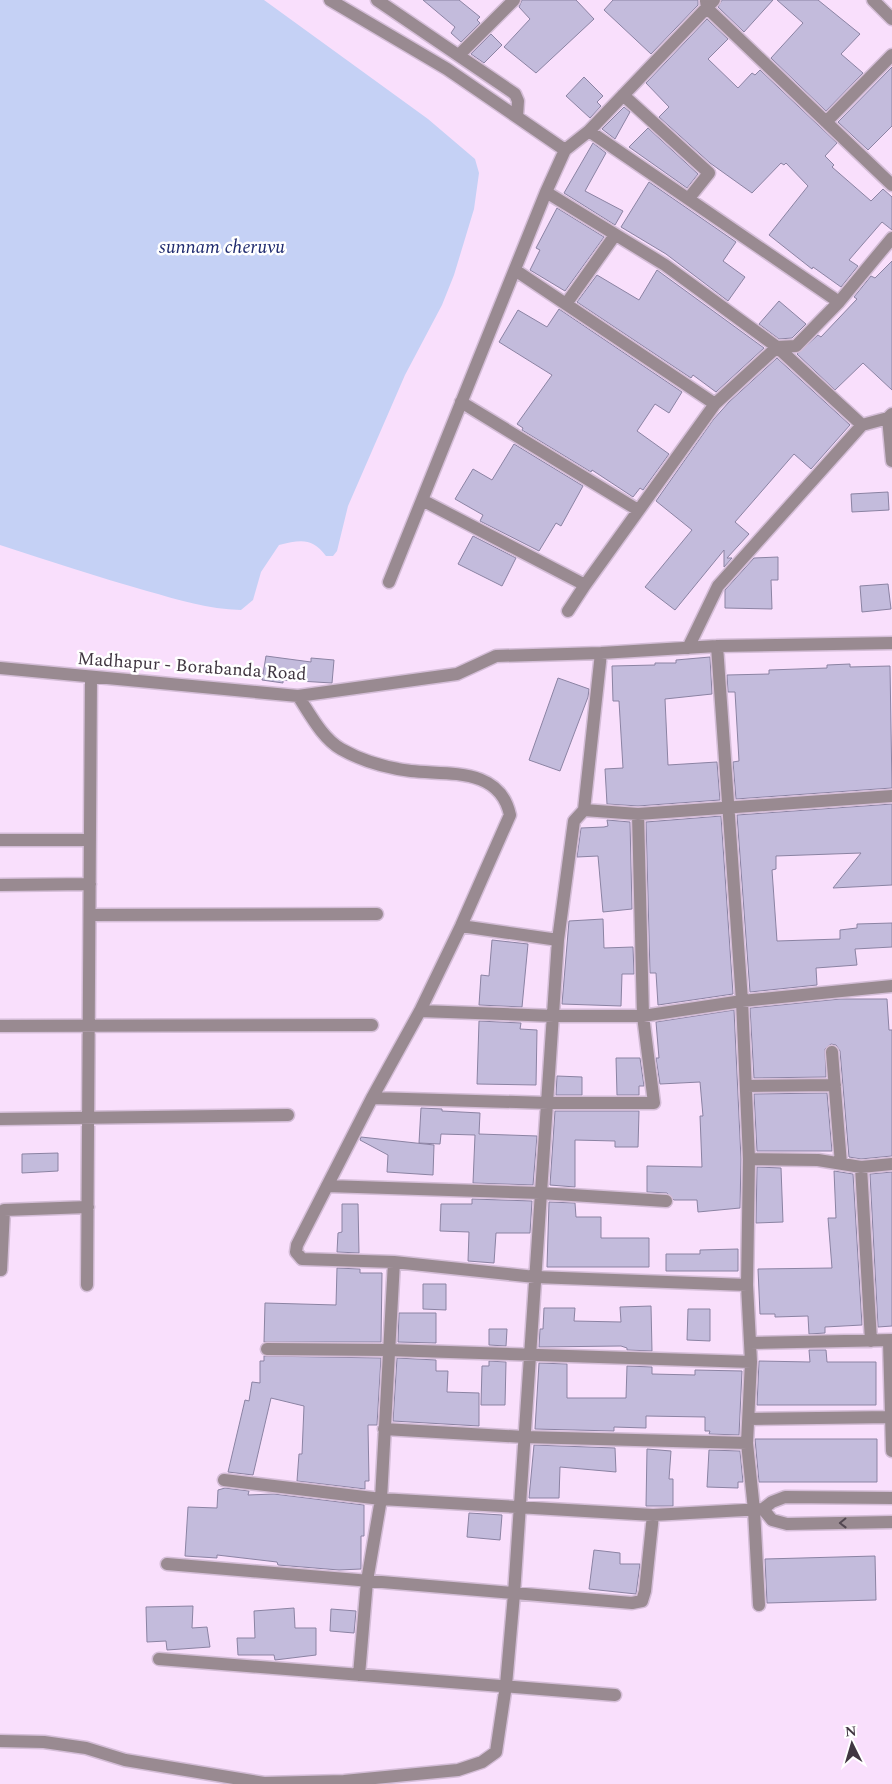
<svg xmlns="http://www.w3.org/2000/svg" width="892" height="1784" font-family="Spectral,serif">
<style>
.water{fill:#c5d1f5}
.building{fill:#c3bbdc;stroke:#8b83a3}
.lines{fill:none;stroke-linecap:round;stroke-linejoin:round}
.minor-casing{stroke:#d4bdd7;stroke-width:15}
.minor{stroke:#998a91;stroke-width:12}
.oneway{stroke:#524751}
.labels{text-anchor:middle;stroke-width:5;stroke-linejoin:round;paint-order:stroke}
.street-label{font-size:18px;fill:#403641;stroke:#fff}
.water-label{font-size:19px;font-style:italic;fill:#1f2b6f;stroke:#fff}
</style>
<rect width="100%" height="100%" fill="#f9dffc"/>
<path class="water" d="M0,0H264L428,119L475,159L479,173L474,209L454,275L442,305L405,375L348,506L337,551L333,556H326C312,537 300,540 279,545L261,572L253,600L241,610C208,609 179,600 147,591C98,577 49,561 0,545Z"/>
<path class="building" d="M423,0H459L480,17L477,20L480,23L461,42L451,33L455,27Z
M522,0H576L594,19L536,73L504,47L530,19L519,7Z
M613,0H698V5L651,54L604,10Z
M722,0H773L744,32L718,7Z
M777,0H818L860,34L841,54L863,73L826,111L771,58L803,23Z
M707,19L728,39L708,59L738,88L752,73L755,75L760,70L837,143L825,156L834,165L832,167L871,201L883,189L892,197V230L882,222L849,260L858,266L841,287L813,267L812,269L769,235L808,186L786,163L784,165L781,163L752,193L710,163L659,117L669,107L646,83Z
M491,34L502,45L484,63L471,54Z
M892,67V126L868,150L838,122Z
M584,77L603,96L597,102L601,106L590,118L566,96Z
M624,107L630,112L615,139L602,129Z
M648,128L698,174L687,188L629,147Z
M593,143L606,153L585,191L623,211L615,225L564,193Z
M649,182L736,242L723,261L745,277L728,301L666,254L621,227Z
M557,208L604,237L565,291L530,270L540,250L536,248Z
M892,261V390L863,363L835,390L797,354L818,335L821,337L857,299L854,297L871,276L875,278Z
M657,270L764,348L716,392L693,375L691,378L577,302L597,275L639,300Z
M779,301L806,324L792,338L779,339L759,324Z
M559,309L682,392L669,413L655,404L637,431L669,454L643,490L640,488L633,497L592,470L591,472L522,430L523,428L517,424L552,375L499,342L518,310L547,327Z
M777,358L850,425L811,469L794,454L735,522L749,534L727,558H732L724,567V550L675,610L645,587L692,530L656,501L713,420L729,402Z
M514,444L583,486L561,526L556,523L539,551L480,521L483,515L455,499L473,469L492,480Z
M888,492L889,510L852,512L851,494Z
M473,536L516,558L502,586L458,564Z
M778,557V580H771L772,609L725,608V590L754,558Z
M888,584L891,609L862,612L860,586Z
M266,656L311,662V658L334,660L332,683L283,680V683L262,680Z
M710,657L712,694L665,699L668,765L717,762L720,800L638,806L607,804L605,769L623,768L619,701H613L612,666L655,665V663H676V660Z
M850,664V667L890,666L892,788L736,799L733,762L739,761L735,692H728L727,675L769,674V670L827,668V665Z
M558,678L589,689L588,697L560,771L529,760Z
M892,804V885L833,888L861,853L776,856V869L772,870L777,941L840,939V930L857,928V924L892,923V947L855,949L857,965L816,968L817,985L750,992L737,815Z
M721,816L733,994L658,1005L656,973H650L646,822Z
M607,820L630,822L632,909L603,912L598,856L577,857L581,828L604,827L608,826Z
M603,919L604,948L633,947L634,974H622L621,1006L562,1004L569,921Z
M492,940L528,944L522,1007L479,1005L481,975L489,976Z
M840,999H887L889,1030H892V1156L861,1159L849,1157L840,1051L836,1045L831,1044L825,1049L826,1077L754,1078L750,1008Z
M734,1010L741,1159L740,1208L698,1212L697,1200H674L667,1193L647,1192V1166L702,1167L700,1116H703L700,1082L660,1084L656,1058H659L656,1022Z
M479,1021L521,1023L520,1029L537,1030L536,1085L477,1084Z
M616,1058H640L644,1086H639V1095H617Z
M557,1076L582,1077V1095H556Z
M827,1093L832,1151H757L754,1094Z
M421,1108L442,1109V1111L480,1113L479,1134L537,1136L533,1185L473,1183L475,1135L441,1134L440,1144L419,1143Z
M555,1111H639L638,1147H615V1141L575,1140V1187L550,1185Z
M361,1137L434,1145L433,1175L387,1172L388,1155L360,1140Z
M58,1153V1171L22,1173V1154Z
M757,1167L781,1168L783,1222L756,1223Z
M834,1171L853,1174L862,1325L825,1327V1333L809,1334L808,1316L775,1317V1314H760L758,1269L832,1268L828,1218H836Z
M892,1172V1326L878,1327L870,1174Z
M472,1199L532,1201L530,1233H496L494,1263L468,1261L469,1232L440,1231L441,1204H472Z
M549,1202L575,1203L576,1217H601V1238H649V1267H547Z
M342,1204H358L359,1253L337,1252L338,1233L342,1232Z
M738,1249V1271H666V1254H700V1250Z
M337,1268L360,1269V1273H382L381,1342H264L265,1303L336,1305Z
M423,1284H446V1310L423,1309Z
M651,1306L652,1351L627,1350V1348L621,1346L539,1347L540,1329H543L544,1308H575L574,1321L621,1322L620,1307Z
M688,1309H710V1341L687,1340Z
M399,1313H436V1343L398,1342Z
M489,1329H507L506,1346L489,1345Z
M809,1350H826L827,1362H876V1405H757L759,1361L810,1362Z
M264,1356L381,1358L377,1425H368L369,1481H365V1489L297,1481L299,1454H302L304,1406L271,1398L253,1475L228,1472L245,1400L249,1401L252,1382L260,1383V1361H264Z
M397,1358L436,1360V1371H448L447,1392L479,1393V1426L393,1421Z
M489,1361L506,1362L505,1405H481L482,1366H489Z
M539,1363L567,1364V1398H626L627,1366L652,1367V1374L695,1375V1370L742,1371L739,1435L709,1434L710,1431H705V1417L646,1416V1428L614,1427V1431L535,1429Z
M755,1439H877V1482H759Z
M534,1445L615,1448L616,1472L560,1467L559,1498H529Z
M647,1449L671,1451L669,1479H673V1506H646Z
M709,1450L740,1451L743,1482H738V1488L707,1487Z
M225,1488L249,1491L248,1495L274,1494L364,1505V1536H361V1569L339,1570L278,1565L277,1562L217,1555V1558L185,1556L188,1507L217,1508L218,1490Z
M469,1513L502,1515L500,1540L467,1537Z
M594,1550L620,1553V1564H640L636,1594L589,1589Z
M875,1556L876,1600L767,1603L765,1559Z
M193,1606L192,1628L207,1627L210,1647L167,1650L166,1641L147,1642L146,1607Z
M294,1608L295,1628H316V1655L275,1660L274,1655H238L237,1638H255L254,1611Z
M331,1609L356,1611L354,1633L330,1631Z"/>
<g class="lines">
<g class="minor-casing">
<path id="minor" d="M330,0L447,69L565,150L589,131L714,0
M377,0L515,94L518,101L517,117
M873,0L892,19
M706,1L707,8L892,185
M459,55L514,0
M623,95L709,173L689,198
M826,122L892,55
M589,131L839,302
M546,192L665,265L777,347L862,425
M515,270L715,404
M566,304L615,235
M461,402L638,510
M892,418H888L892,461
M422,500L585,585
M389,582L546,192L565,150
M568,611L585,585L715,404L777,347L796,346L839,302L892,238
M717,646L742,1001L749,1159L747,1285L751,1362L747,1443L754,1510L759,1605
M688,648L718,586L862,425L888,418L892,414
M601,653L584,810L638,814L892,796
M0,668L298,696L457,674L496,656L601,653L717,646L892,643
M298,696C310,714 322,738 341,749C362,761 387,768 411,771C448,775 500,767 510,815L461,926L420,1011L372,1098L297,1245L296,1252L302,1259L394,1262L535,1277L747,1285
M0,840H90
M0,885L90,884
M90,915L377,914
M461,926L558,940
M420,1011L554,1016H643L742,1001L892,986
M0,1026L372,1025
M832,1052L841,1164
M746,1086L835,1085
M372,1098L548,1103H654L643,1016L638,814
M0,1119L288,1115
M749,1159L818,1160L861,1167L892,1164
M861,1167L871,1341
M327,1186L540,1193L666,1201
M394,1262L381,1499L653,1515L763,1509L772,1502L785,1497L892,1498
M1,1270L4,1210L88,1207
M87,1285L91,677
M889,1341L892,1451
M750,1343L892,1340
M267,1349L388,1350L751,1362
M749,1419L892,1417
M384,1429L524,1437L747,1443
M224,1480L381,1499L367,1581L359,1675
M763,1509L772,1520L787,1524L892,1522
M167,1564L632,1603L642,1601L645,1591L653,1515
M159,1659L615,1695
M0,1741L44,1742L86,1748L125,1760L264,1783L344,1781L458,1770L482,1762L496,1752L506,1685L514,1594L558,940L574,821L584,810"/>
</g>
<use href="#minor" class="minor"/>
</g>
<defs><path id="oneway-chevron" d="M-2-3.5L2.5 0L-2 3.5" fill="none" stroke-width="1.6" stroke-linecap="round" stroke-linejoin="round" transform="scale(1.25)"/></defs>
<use class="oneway" href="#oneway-chevron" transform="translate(843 1523) rotate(179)"/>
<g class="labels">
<g class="street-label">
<text transform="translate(192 666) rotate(4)" y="6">Madhapur - Borabanda Road</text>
</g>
<g class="water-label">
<text x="222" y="253">sunnam cheruvu</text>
</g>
</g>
<g transform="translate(852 1744) rotate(355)" stroke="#ffffff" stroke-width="4" paint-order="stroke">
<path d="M0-4L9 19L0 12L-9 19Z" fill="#403641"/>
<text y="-8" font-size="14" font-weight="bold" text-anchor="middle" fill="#403641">N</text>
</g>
</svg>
